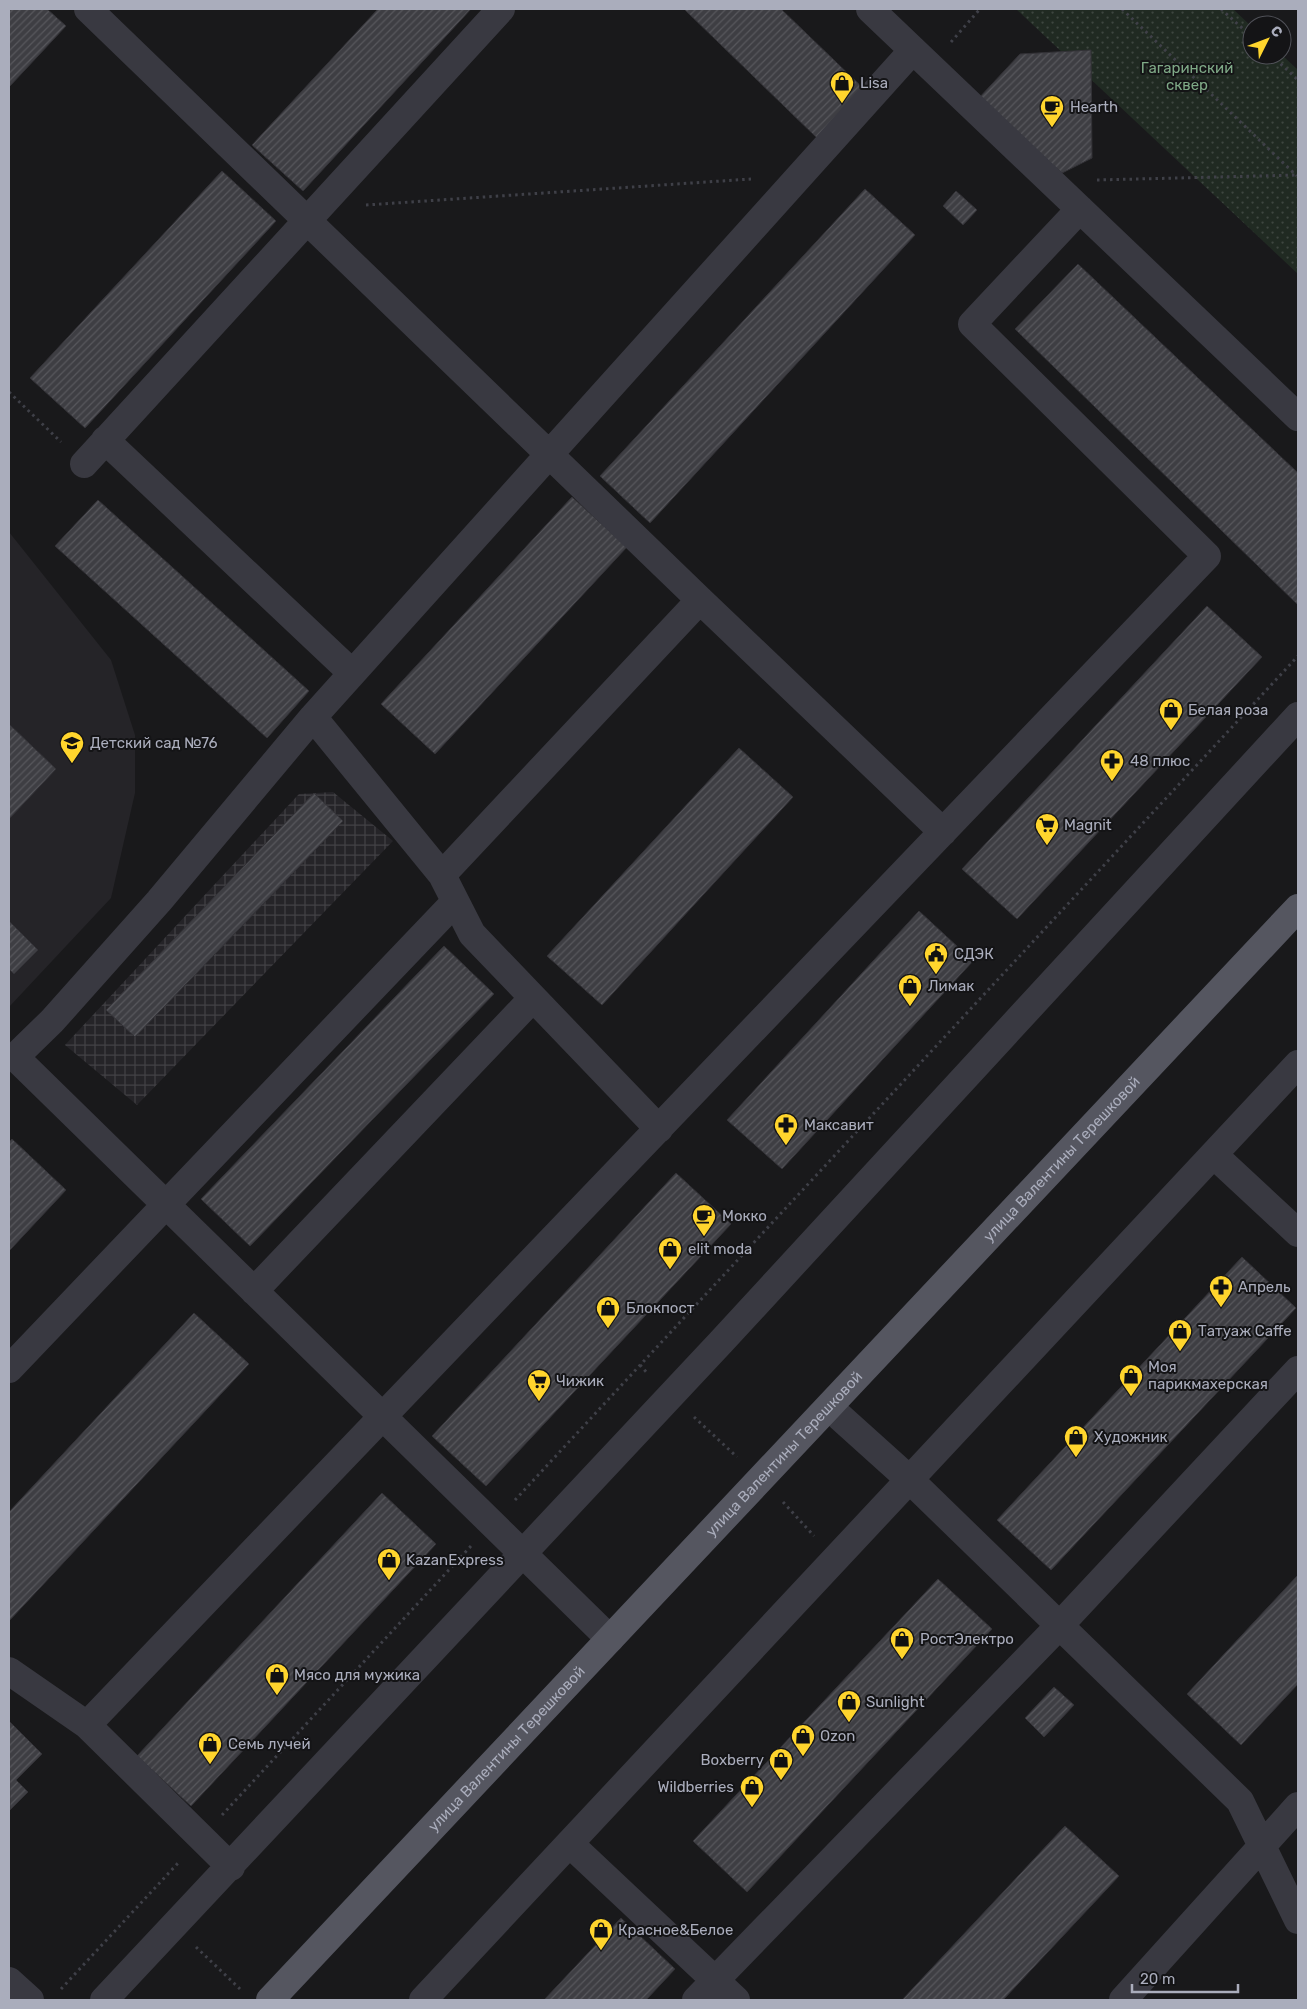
<svg xmlns="http://www.w3.org/2000/svg" width="1307" height="2009" font-family="Rubik,sans-serif">
<style>
.built{fill:#252428}
.industrial{fill:url(#industrial-grid)}
.park{fill:url(#park-dots)}
.building{fill:url(#building-hatch);stroke:#333237}
.lines{fill:none;stroke-linecap:round;stroke-linejoin:round}
.path{stroke:#3f4048;stroke-width:3;stroke-dasharray:2.5 4;stroke-linecap:butt}
.minor{stroke:#393941;stroke-width:28}
.major{stroke:#555660;stroke-width:28}
.labels{text-anchor:middle;stroke-width:4;stroke-linejoin:round;paint-order:stroke}
.park-label{font-size:15px;fill:#7fa987;stroke:#141416}
.poi-label{font-size:15px;fill:#aaadbc;stroke:#141416;text-anchor:start}
.street-label{font-size:15px;fill:#aaadbc;stroke:#141416}
</style>
<defs>
<pattern id="industrial-grid" width="8" height="8" patternUnits="userSpaceOnUse" patternTransform="scale(1.25)"><rect width="8" height="8" fill="#252428"/><path d="M0 4h8M4 0v8" fill="none" stroke="#424145"/></pattern>
<pattern id="park-dots" width="8" height="8" patternUnits="userSpaceOnUse" patternTransform="scale(1.25)"><rect width="8" height="8" fill="#202a22"/><path d="M2 2h.1M6 6h.1" fill="none" stroke="#3e4640" stroke-width="1.8" stroke-linecap="round"/></pattern>
<pattern id="building-hatch" width="6" height="6" patternUnits="userSpaceOnUse" patternTransform="scale(1.25)"><rect width="6" height="6" fill="#3e3e43"/><path d="M-1 1l2-2M0 6l6-6M5 7l2-2" fill="none" stroke="#57575c"/></pattern>
</defs>
<rect width="100%" height="100%" fill="#19191b"/>
<path class="built" d="M9,532L111,660L135,735V793L111,898L9,1007Z"/>
<path class="industrial" d="M333,792L393,841L137,1105L65,1045L299,794Z"/>
<path class="park" d="M1016,9H1233L1252,27V55H1282L1298,70V274Z"/>
<path class="building" d="M9,9H47L66,26L9,87Z
M378,9H471L303,191L252,145Z
M684,9H781L864,89L817,138Z
M1091,50L1092,158L1062,173L978,99L1020,54Z
M222,171L276,221L85,428L30,378Z
M865,189L915,235L650,523L600,476Z
M956,191L977,210L963,225L943,206Z
M1078,264L1298,473V605L1015,329Z
M572,497L627,547L435,754L381,704Z
M98,500L309,691L267,738L55,546Z
M1207,606L1262,657L1017,919L962,869Z
M9,724L56,769L9,819Z
M739,748L793,797L602,1005L547,956Z
M314,793L343,821L135,1037L106,1010Z
M919,911L973,961L782,1169L727,1120Z
M9,921L38,950L14,974L9,969Z
M444,946L494,994L250,1246L201,1199Z
M12,1139L66,1190L9,1251V1142Z
M676,1173L731,1224L486,1486L432,1436Z
M1242,1257L1296,1308L1051,1570L997,1520Z
M194,1313L249,1364L9,1621V1512Z
M382,1493L436,1544L191,1806L137,1756Z
M1298,1575V1684L1241,1745L1187,1694Z
M938,1579L992,1629L747,1892L693,1841Z
M1054,1687L1074,1705L1044,1737L1025,1718Z
M9,1721L42,1754L16,1780L28,1792L10,1810Z
M1065,1826L1119,1876L1003,2000H902Z
M621,1918L675,1969L646,2000H544Z"/>
<g class="lines">
<path class="path" d="M1122,9L1297,176
M1221,9L1252,37
M951,42L980,9
M1271,55L1298,80
M1097,180L1298,175
M366,205L751,179
M9,392L61,442
M640,1365L648,1374
M694,1417L737,1457
M515,1500L1298,656
M783,1502L814,1536
M222,1815L471,1546
M196,1947L240,1989
M61,1989L179,1862"/>
<path class="minor" d="M88,9L700,600L943,832
M870,9L1298,417
M105,440L352,673
M84,464L501,9
M313,717L442,875L472,934L659,1129
M442,875L700,600
M1214,1155L1298,1233
M254,1291L533,998
M9,1369L455,902
M840,1417L910,1480L1240,1801L1298,1920
M610,1639L15,1057L52,1021L159,901L313,717L913,50
M9,1671L87,1725
M570,1844L736,2000
M231,1867L87,1725L1207,556L972,324L1080,209
M9,1981L30,2000
M104,2000L721,1342L1298,716
M423,2000L1298,1064
M696,2000L1060,1625L1298,1370
M1123,2000L1298,1806"/>
<path class="major" id="s1" d="M270,2000L1298,908"/>
</g>
<defs>
<g id="shop-pin" transform="scale(1.25)"><path d="M0 17L-7.5 6A9.5 9.5 0 1 1 7.5 6Z" fill="#ffd52d" stroke="#141416"/><path d="M-5-2.5h2.3a2.7 3.5 0 0 1 5.4 0H5L5.5 6h-11ZM-1.5-2.5h3a1.5 2.3 0 0 0-3 0Z" fill="#111"/></g>
<g id="cafe-pin" transform="scale(1.25)"><path d="M0 17L-7.5 6A9.5 9.5 0 1 1 7.5 6Z" fill="#ffd52d" stroke="#141416"/><path d="M-5.5-4.5H6V0H3Q3 3.5 0 3.5H-2.5Q-5.5 3.5-5.5 0ZM3-3.2v2h1.7v-2ZM-6 4.5H4V6H-6Z" fill="#111"/></g>
<g id="school-pin" transform="scale(1.25)"><path d="M0 17L-7.5 6A9.5 9.5 0 1 1 7.5 6Z" fill="#ffd52d" stroke="#141416"/><path d="M0-5L7-2L0 1L-7-2ZM-4 1L0 2.5L4 1V4Q0 6-4 4Z" fill="#111"/></g>
<g id="pharmacy-pin" transform="scale(1.25)"><path d="M0 17L-7.5 6A9.5 9.5 0 1 1 7.5 6Z" fill="#ffd52d" stroke="#141416"/><path d="M-2-6h4v4h4v4h-4v4h-4v-4h-4v-4h4Z" fill="#111"/></g>
<g id="supermarket-pin" transform="scale(1.25)"><path d="M0 17L-7.5 6A9.5 9.5 0 1 1 7.5 6Z" fill="#ffd52d" stroke="#141416"/><path d="M-6-5.5h2.5l.6 2H6L4.5 2H-2.5L-4.4-4H-6ZM-1.5 3.2a1.3 1.3 0 1 0 .1 0ZM3 3.2a1.3 1.3 0 1 0 .1 0Z" fill="#111"/></g>
<g id="civic-pin" transform="scale(1.25)"><path d="M0 17L-7.5 6A9.5 9.5 0 1 1 7.5 6Z" fill="#ffd52d" stroke="#141416"/><path d="M-.6-6.5H3V-4.5H.6V-3L4-1V1h2V6H-6V1h2V-1L-.6-3ZM-1.2 2.5V6h2.4V2.5Z" fill="#111"/></g>
</defs>
<g fill-rule="evenodd">
<use href="#shop-pin" x="842" y="83"/>
<use href="#cafe-pin" x="1052" y="107"/>
<use href="#shop-pin" x="1171" y="710"/>
<use href="#school-pin" x="72" y="743"/>
<use href="#pharmacy-pin" x="1112" y="761"/>
<use href="#supermarket-pin" x="1047" y="825"/>
<use href="#civic-pin" x="936" y="954"/>
<use href="#shop-pin" x="910" y="986"/>
<use href="#pharmacy-pin" x="786" y="1125"/>
<use href="#cafe-pin" x="704" y="1216"/>
<use href="#shop-pin" x="670" y="1249"/>
<use href="#pharmacy-pin" x="1221" y="1287"/>
<use href="#shop-pin" x="608" y="1308"/>
<use href="#shop-pin" x="1180" y="1331"/>
<use href="#shop-pin" x="1131" y="1376"/>
<use href="#supermarket-pin" x="539" y="1381"/>
<use href="#shop-pin" x="1076" y="1437"/>
<use href="#shop-pin" x="389" y="1560"/>
<use href="#shop-pin" x="902" y="1639"/>
<use href="#shop-pin" x="277" y="1675"/>
<use href="#shop-pin" x="849" y="1702"/>
<use href="#shop-pin" x="803" y="1736"/>
<use href="#shop-pin" x="210" y="1744"/>
<use href="#shop-pin" x="781" y="1760"/>
<use href="#shop-pin" x="752" y="1787"/>
<use href="#shop-pin" x="601" y="1930"/>
</g>
<g class="labels">
<g class="park-label">
<text x="1187" y="73">Гагаринский<tspan x="1187" dy="17">сквер</tspan></text>
</g>
<g class="poi-label">
<text x="860" y="88">Lisa</text>
<text x="1070" y="112">Hearth</text>
<text x="1188" y="715">Белая роза</text>
<text x="90" y="748">Детский сад №76</text>
<text x="1130" y="766">48 плюс</text>
<text x="1064" y="830">Magnit</text>
<text x="954" y="959">СДЭК</text>
<text x="928" y="991">Лимак</text>
<text x="804" y="1130">Максавит</text>
<text x="722" y="1221">Мокко</text>
<text x="688" y="1254">elit moda</text>
<text x="1238" y="1292">Апрель</text>
<text x="626" y="1313">Блокпост</text>
<text x="1198" y="1336">Татуаж Caffe</text>
<text x="1148" y="1372">Моя<tspan x="1148" dy="17">парикмахерская</tspan></text>
<text x="556" y="1386">Чижик</text>
<text x="1094" y="1442">Художник</text>
<text x="406" y="1565">KazanExpress</text>
<text x="920" y="1644">РостЭлектро</text>
<text x="294" y="1680">Мясо для мужика</text>
<text x="866" y="1707">Sunlight</text>
<text x="820" y="1741">Ozon</text>
<text x="228" y="1749">Семь лучей</text>
<text x="764" y="1765" text-anchor="end">Boxberry</text>
<text x="734" y="1792" text-anchor="end">Wildberries</text>
<text x="618" y="1935">Красное&amp;Белое</text>
</g>
<g class="street-label">
<text dy="5" stroke="none"><textPath href="#s1" startOffset="1155">улица Валентины Терешковой</textPath></text>
<text dy="5" stroke="none"><textPath href="#s1" startOffset="750">улица Валентины Терешковой</textPath></text>
<text dy="5" stroke="none"><textPath href="#s1" startOffset="345">улица Валентины Терешковой</textPath></text>
</g>
</g>
<rect width="1307" height="2009" fill="none" stroke="#aaadbc" stroke-width="20"/>
<g transform="translate(1267 40) rotate(48)"><circle r="24" fill="#141416" stroke="#505158"/>
<path d="M0-4L9 19L0 12L-9 19Z" fill="#ffd52d"/>
<text y="-8" font-size="14" font-weight="bold" text-anchor="middle" fill="#aaadbc">С</text>
</g>
<path d="M1132 1984v8h106v-8" fill="none" stroke="#aaadbc" stroke-width="2.5"/>
<text x="1140" y="1984" font-size="15" fill="#aaadbc" stroke="#141416" stroke-width="4" paint-order="stroke">20 m</text>
</svg>
